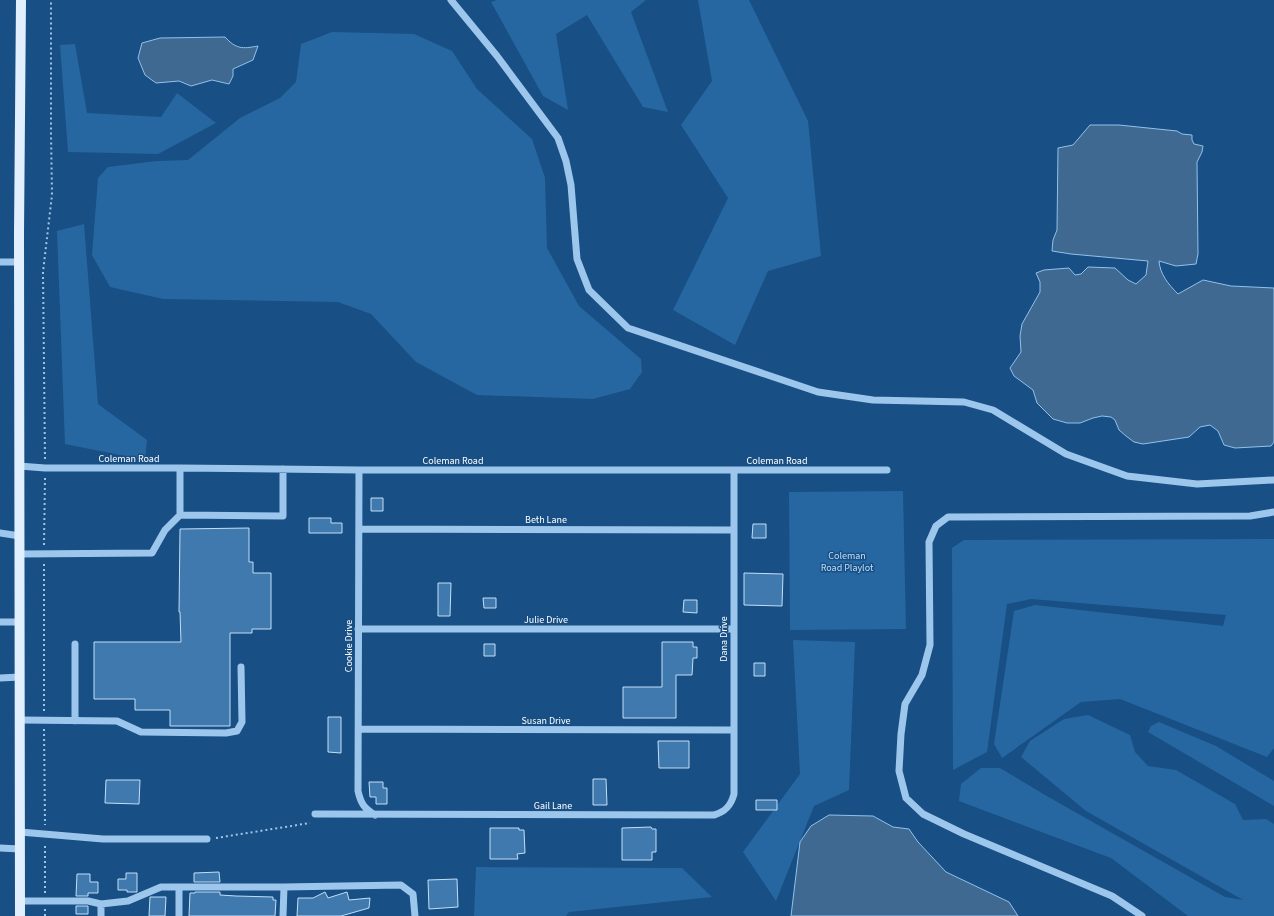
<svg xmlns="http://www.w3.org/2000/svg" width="1274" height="916" font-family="'Source Sans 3',sans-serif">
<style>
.green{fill:#2667a2}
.water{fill:#406991;stroke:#8fc2ef}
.building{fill:#4079ae;stroke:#c2dff9}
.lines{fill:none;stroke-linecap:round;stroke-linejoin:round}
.path{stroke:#9dc6ed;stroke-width:2;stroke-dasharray:2 3;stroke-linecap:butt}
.minor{stroke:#9dc6ed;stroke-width:7}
.major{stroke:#e2efff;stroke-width:10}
.labels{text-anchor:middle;stroke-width:3;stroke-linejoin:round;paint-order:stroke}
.street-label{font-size:10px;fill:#fff;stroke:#184f84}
.park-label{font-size:10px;fill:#c2dff9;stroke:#184f84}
</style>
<rect width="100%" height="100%" fill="#184f84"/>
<path class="green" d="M497,0H646L631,12L668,112L643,107L587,15L556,34L568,110L543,96L491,2Z
M698,0H749L808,121L821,256L768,271L735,345L673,310L728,198L681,125L712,81Z
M332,32L414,34L452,51L477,89L532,139L545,178L547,248L579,306L641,359L642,372L630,389L593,399L477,395L416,362L371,314L338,302L163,299L110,287L92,255L98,178L108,167L157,161L188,160L240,118L280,98L296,82L301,44Z
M75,44L87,113L161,117L177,93L216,123L158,154L68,152L60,45Z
M84,224L98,404L147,440L145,460L65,444L57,231Z
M903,491L906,629L790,630L789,492Z
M1274,539V748L1267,757L1120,699L1081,702L1002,758L994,744L1014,611L1035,605L1223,626L1226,615L1031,599L1007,604L987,752L953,770L952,548L964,540Z
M793,640L855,642L849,790L814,806L776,901L743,852L800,774Z
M1088,715L1130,735L1135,752L1148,766L1176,770L1235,804L1243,820L1266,819L1274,824V916H1188L1111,858L959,801L961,784L981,768H1000L1045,795L1225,897L1243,900L1086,811L1021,757L1030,741L1064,719Z
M1159,722L1216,746L1274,781V806L1148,732L1151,726Z
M476,867L682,868L712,897L569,912L566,916H474Z"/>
<path class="water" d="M225,37C236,49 242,49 258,46L253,60L233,69V76L229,84L212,80L191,86L179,81L156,83L145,75L138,58L142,43L160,38Z
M1090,125H1119L1177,131L1182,134L1192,135V140L1194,144L1203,146L1202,152L1197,162L1198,254L1196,264L1176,266L1159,261C1160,274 1168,284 1178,294L1203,280L1231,286L1274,288V442L1271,446L1235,448L1224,445L1218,431L1210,425L1200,427L1189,437L1143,444L1134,442L1126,436L1119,430L1115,420L1111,417L1102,416L1093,418L1080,423H1067L1053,419L1037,403L1033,390L1014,376L1010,368L1021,352L1020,336L1022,324L1040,292V282L1036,273L1044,270L1069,268L1075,275L1081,274L1088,267L1115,268L1128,280L1136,284L1146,275L1148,261L1071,254L1052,251L1053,240L1057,230L1058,148L1073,145Z
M829,815L873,816L893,827L909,829L918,842L946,872L1009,902L1018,916H791L800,842L811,826Z"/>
<path class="building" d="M371,498H383V511H371Z
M309,518H331V523H342V533H309Z
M753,524H766V538H752Z
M249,528V562H253V573H271V629H252V633H230V726H170V710H135V699H94V642H181L180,612H179L180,529Z
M744,573L783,574L782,606L744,605Z
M438,583H451L450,616H438Z
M483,598H496V608H484Z
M684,600H697V613L683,612Z
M662,642H693V647H697V658H693L692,675H676V718H623V687H662Z
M484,644H495V656H484Z
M754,663H765V676H754Z
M328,717H341V753L328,752Z
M658,741H689V768H659Z
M593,779H606L607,805H593Z
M106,780H140L139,804L105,803Z
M369,782H383V788H387V804H376V797H370Z
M756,800H777V810H756Z
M651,827L652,829H656V852H652V860H622V828Z
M490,828H519V830H524L525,853L517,854L518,859H490Z
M219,872L220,882H194V873Z
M126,873H137V892H127V890H118V879H126Z
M77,874H90V882H98V893H88V896H76Z
M457,879L458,907L429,909L428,880Z
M195,892H220V895L236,896L273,897V900H276L275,916H189L190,893H195Z
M325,892L328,898L347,892L349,900L370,898L369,908L341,916H297L298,898H313Z
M150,897H166L165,916H149Z
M76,906H88V914H76Z"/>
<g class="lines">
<path class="path" d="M45,459L43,272L52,195L51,133V0
M44,545L45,477
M44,711V563
M44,729L45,825
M216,838L310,823
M45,893V843
M45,909V916"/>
<path class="minor" d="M451,0L497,56L558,138L566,161L571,185L577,259L589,290L628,328L818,392L873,400L964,402L993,410L1066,454L1127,476L1197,484L1274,480
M0,262H19
M19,466L45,468H180L359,470H887
M359,470L358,791C361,804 364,808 375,815
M180,515L283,516V469
M359,529L734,530
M0,533L20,536
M20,554L152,553L165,530L180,515V468
M0,622H20
M358,629H733
M75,644V721
M0,678L20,677
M20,720L117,721L141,732L226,733L237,731L242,722L241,667
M359,729L734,730
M315,814L714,815C725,812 731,806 734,794V470
M20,832L103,839H207
M0,848L20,849
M179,887V916
M20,901H88L101,904L128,901L161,887H284L401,885L413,894L415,916
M101,916V904
M283,916L284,887
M1142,916L1112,896L964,834L923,814L906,798L899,771L901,734L905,704L922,675L930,645L929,542L936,526L948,517L1250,516L1274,512"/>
<path class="major" d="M20,916L19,233L21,0"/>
</g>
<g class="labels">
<g class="street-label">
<text x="129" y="462">Coleman Road</text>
<text x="453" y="464">Coleman Road</text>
<text x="777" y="464">Coleman Road</text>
<text x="546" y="523">Beth Lane</text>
<text x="546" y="623">Julie Drive</text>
<text transform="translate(723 639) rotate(-90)" y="4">Dana Drive</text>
<text transform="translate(348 646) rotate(-90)" y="4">Cookie Drive</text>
<text x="546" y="724">Susan Drive</text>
<text x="553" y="809">Gail Lane</text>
</g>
<g class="park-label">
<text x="847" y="559">Coleman<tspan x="847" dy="12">Road Playlot</tspan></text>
</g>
</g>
</svg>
